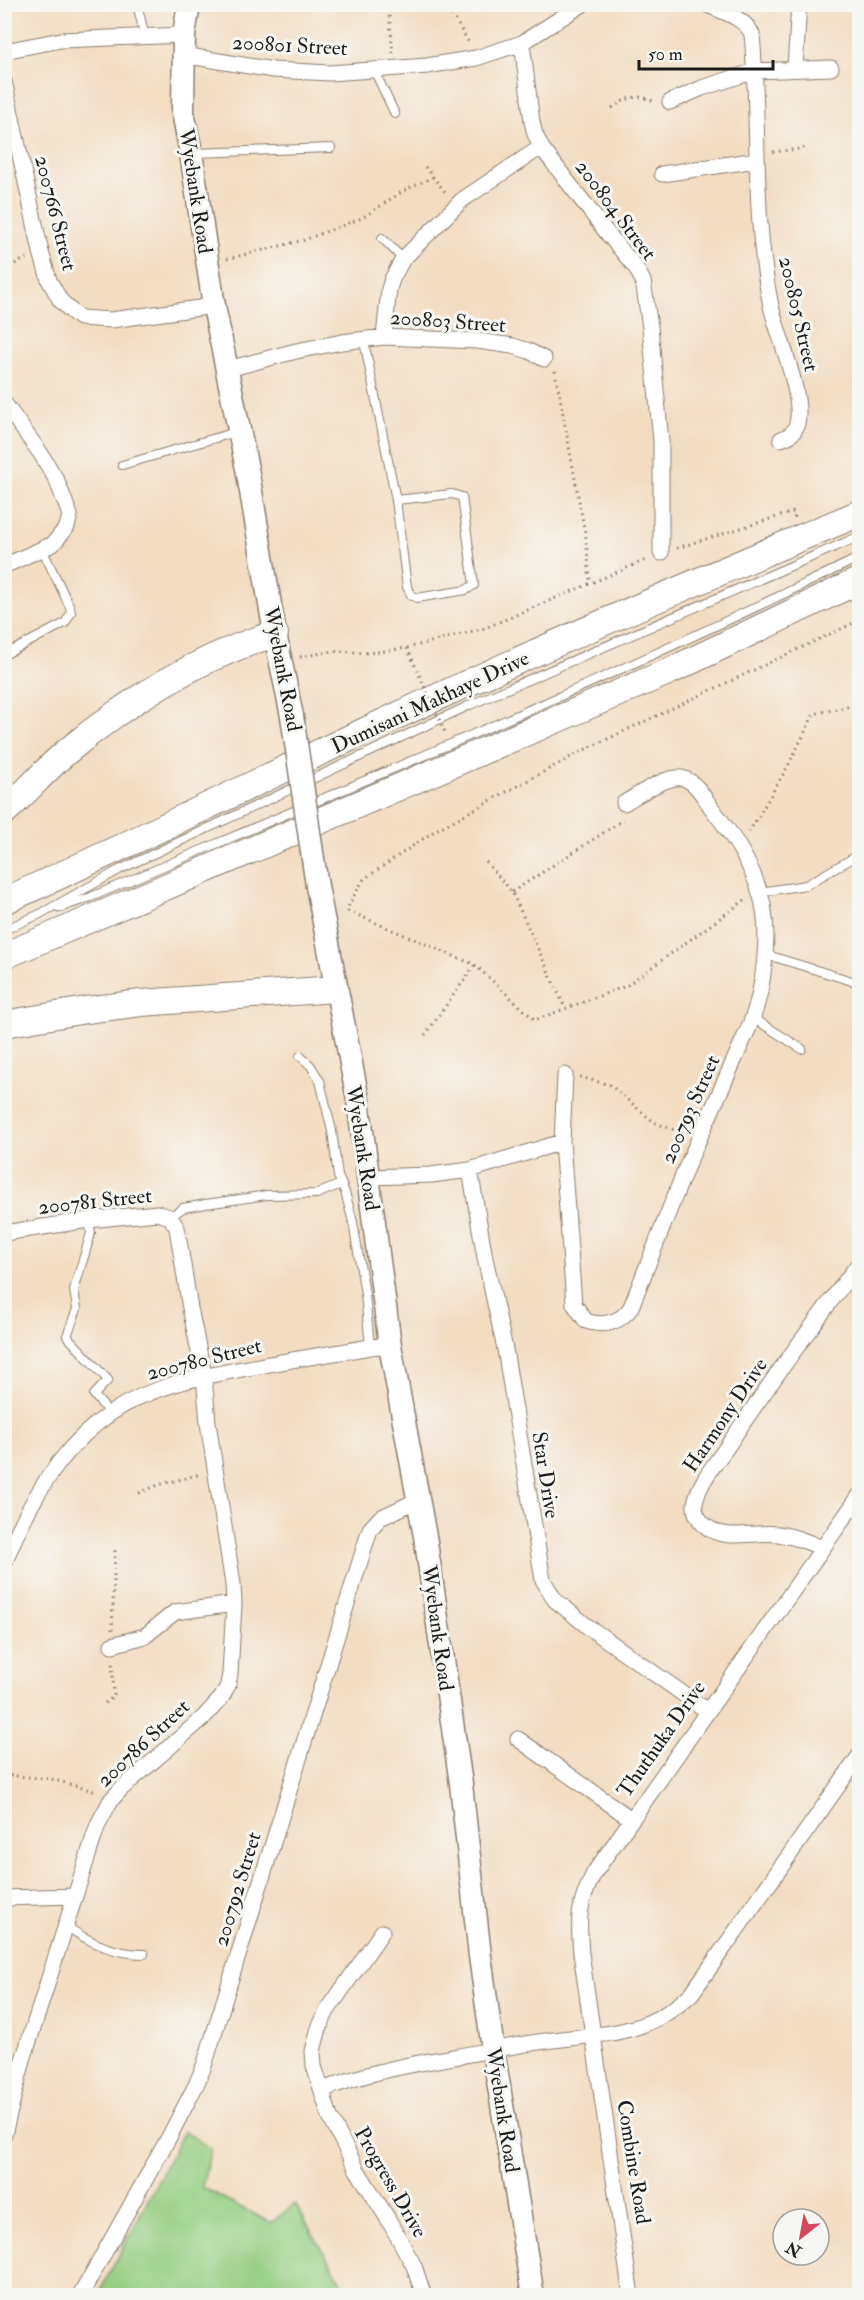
<svg xmlns="http://www.w3.org/2000/svg" width="864" height="2300" font-family="'IM FELL Double Pica',serif">
<style>
.green{fill:#95ce81;stroke:#58754e;stroke-width:1.5}
.lines{fill:none;stroke-linecap:round;stroke-linejoin:round}
.lane-casing{stroke:#887c6f;stroke-width:10}
.street-casing{stroke:#887c6f;stroke-width:17}
.secondary-casing{stroke:#887c6f;stroke-width:25}
.primary-casing{stroke:#887c6f;stroke-width:28}
.path{stroke:#887c6f;stroke-width:3;stroke-dasharray:1.5 4.5;stroke-linecap:butt}
.lane{stroke:#fff;stroke-width:8}
.street{stroke:#fff;stroke-width:15}
.secondary{stroke:#fff;stroke-width:22}
.primary{stroke:#fff;stroke-width:26}
.secondary-bridge-casing{stroke:#887c6f;stroke-width:25;stroke-linecap:butt}
.path-bridge{stroke:#887c6f;stroke-width:3;stroke-dasharray:1.5 4.5;stroke-linecap:butt}
.secondary-bridge{stroke:#fff;stroke-width:22}
.labels{text-anchor:middle;stroke-width:6;stroke-linejoin:round;paint-order:stroke}
.street-label{font-size:21px;fill:#1c1c1c;stroke:#f6f6f2}
</style>
<rect width="100%" height="100%" fill="#f6f6f2"/>
<filter id="ink" filterUnits="userSpaceOnUse"><feTurbulence type="fractalNoise" baseFrequency=".0167" numOctaves="2"/><feDisplacementMap in="SourceGraphic" scale="12" xChannelSelector="R" yChannelSelector="G"/><feConvolveMatrix kernelMatrix="1 2 1 2 8 2 1 2 1" color-interpolation-filters="sRGB"/></filter>
<filter id="wash" filterUnits="userSpaceOnUse"><feTurbulence type="fractalNoise" baseFrequency=".008" numOctaves="4" result="noise"/><feDisplacementMap in="SourceGraphic" scale="24" xChannelSelector="R" yChannelSelector="G"/><feGaussianBlur stdDeviation="1.35" result="paint"/><feColorMatrix in="noise" values="0 0 0 0 0 0 0 0 0 0 0 0 0 0 0 0 0 1.4 0 .05"/><feComposite in="paint" operator="in"/></filter>
<g filter="url(#wash)">
<rect width="100%" height="100%" fill="#f3ddc2"/>
<path class="green" d="M184,2131L211,2149L202,2187L271,2223L295,2204L349,2295H98Z"/>
</g>
<g filter="url(#ink)">
<g class="lines">
<g class="lane-casing">
<path id="lane" d="M137,4L145,37
M374,70L395,114
M195,153L331,148
M382,238L403,259
M364,341L396,500L407,587L411,595L417,598L466,590L474,585L462,497L452,494L396,500
M122,465L236,432
M4,655L65,623L71,613L70,607L42,549
M760,892L806,885L860,854
M59,908L91,897C349,787 608,681 860,557
M4,930L40,914L119,870L470,705L860,536
M764,954L852,981
M753,1018L802,1049
M300,1056L311,1066L320,1081L332,1131L338,1176L345,1192L353,1222L365,1294L370,1347
M170,1217L183,1208L206,1204L267,1195L317,1194L341,1184
M89,1220L91,1233L74,1290L77,1309L67,1336L108,1380L94,1395L110,1414
M65,1925C88,1942 116,1954 144,1954"/>
</g>
<g class="street-casing">
<path id="street" d="M705,4C721,11 744,17 752,34C760,124 752,216 771,306C777,334 808,404 795,429C792,435 787,437 781,439
M522,43L532,122L535,134L541,147L604,229L636,268L643,281L650,327L661,441V553
M4,51L61,40L184,35
M183,55L273,70L330,73L427,66L476,58L522,43L583,4
M795,68L799,4
M4,81L41,252L49,280L60,300L71,311L80,318L111,320L214,306
M670,102L702,88L755,71L831,68
M662,174L757,160
M384,337L389,289L392,279L403,259L462,200L541,147
M228,369L296,351L342,342L384,337L477,341L513,346L529,351L544,359
M4,403L41,454L57,481L70,515L67,527L53,544L4,566
M565,1075L562,1142L574,1304L586,1321C603,1327 621,1323 631,1307L686,1168L749,1027C764,992 772,930 760,893C751,864 732,834 713,810C705,799 696,781 682,778C666,775 637,796 624,803
M470,1170L485,1258L505,1349L543,1580L555,1600L587,1626L706,1710
M369,1177L431,1175L470,1170L562,1142
M4,1233L89,1220L157,1213L170,1217L177,1228L190,1308L204,1376L208,1423L233,1584L234,1604L230,1674L228,1685L222,1697L203,1718L121,1789L111,1800L98,1824L23,2060L4,2134
M822,1548C808,1542 794,1536 778,1534C756,1531 726,1542 707,1527C700,1522 694,1513 695,1504C698,1483 717,1462 729,1444C770,1382 815,1322 860,1262
M4,1564C26,1507 59,1448 111,1413C152,1385 200,1377 248,1368C289,1360 329,1354 370,1347L390,1345
M112,1645L145,1636L175,1612L234,1604
M518,1739L631,1819
M4,1898L75,1896
M382,1932L327,2011L319,2028L313,2051L314,2066L330,2117L357,2170L388,2219L414,2266L424,2296
M322,2090C367,2072 412,2064 459,2056C488,2051 516,2045 545,2041C603,2033 647,2037 692,1993L860,1755
M80,2296L168,2139L196,2085L204,2066L370,1529L380,1518L418,1500
M631,2296L581,1953C578,1918 578,1905 594,1873L860,1495"/>
</g>
<g class="secondary-casing">
<path id="secondary" d="M189,4L184,35L183,112L191,153L214,306L248,474L275,634L292,716
M317,886L358,1100L390,1345L426,1542L461,1784L480,1956L493,2050L533,2296"/>
</g>
<g class="primary-casing">
<path id="primary" d="M4,812C25,794 43,772 64,754C126,702 198,657 275,634
M4,901C134,843 260,780 388,720C544,647 701,579 860,513
M4,956L670,671L860,580
M4,1024L86,1010L141,1003L335,989"/>
</g>
<path class="path" d="M388,4L393,53
M446,4L469,43
M612,108C627,98 636,93 653,101
M773,152L808,148
M425,167L446,193
M227,259L304,240L362,218L403,191L433,177
M4,269L27,258
M555,371L586,538L590,582
M677,548L793,512L795,518
M300,657L333,651L370,653L407,648L485,628L648,559
M749,832L788,766L814,714L860,704
M486,862L512,892L565,1008
M512,892L623,820
M745,900L626,986L535,1020L475,965L348,911L349,904L364,879L436,830L582,751L860,620
M425,1035L475,965
M580,1077L610,1085L655,1123L686,1134
M139,1493L158,1485L201,1474
M112,1630L115,1550
M105,1703L114,1696L112,1660
M4,1775L51,1779L97,1792"/>
<use href="#lane" class="lane"/>
<use href="#street" class="street"/>
<use href="#secondary" class="secondary"/>
<use href="#primary" class="primary"/>
<g class="secondary-bridge-casing">
<path id="secondary-bridge" d="M292,716L317,886"/>
</g>
<path class="path-bridge" d="M407,648L446,734"/>
<use href="#secondary-bridge" class="secondary-bridge"/>
</g>
</g>
<g class="labels">
<g class="street-label">
<text transform="translate(290 45) rotate(3)" y="7">200801 Street</text>
<text transform="translate(196 191) rotate(81)" y="7">Wyebank Road</text>
<text transform="translate(616 210) rotate(53)" y="7">200804 Street</text>
<text transform="translate(56 213) rotate(76)" y="7">200766 Street</text>
<text transform="translate(799 314) rotate(77)" y="7">200805 Street</text>
<text transform="translate(448 321) rotate(4)" y="7">200803 Street</text>
<text transform="translate(283 669) rotate(79)" y="7">Wyebank Road</text>
<text transform="translate(430 702) rotate(-25)" y="7">Dumisani Makhaye Drive</text>
<text transform="translate(690 1109) rotate(-66)" y="7">200793 Street</text>
<text transform="translate(363 1148) rotate(81)" y="7">Wyebank Road</text>
<text transform="translate(95 1201) rotate(-6)" y="7">200781 Street</text>
<text transform="translate(204 1359) rotate(-14)" y="7">200780 Street</text>
<text transform="translate(725 1415) rotate(-56)" y="7">Harmony Drive</text>
<text transform="translate(546 1475) rotate(81)" y="7">Star Drive</text>
<text transform="translate(438 1628) rotate(82)" y="7">Wyebank Road</text>
<text transform="translate(661 1739) rotate(-55)" y="7">Thuthuka Drive</text>
<text transform="translate(143 1743) rotate(-43)" y="7">200786 Street</text>
<text transform="translate(237 1889) rotate(-73)" y="7">200792 Street</text>
<text transform="translate(503 2110) rotate(81)" y="7">Wyebank Road</text>
<text transform="translate(634 2162) rotate(81)" y="7">Combine Road</text>
<text transform="translate(391 2182) rotate(60)" y="7">Progress Drive</text>
</g>
</g>
<rect width="864" height="2300" fill="none" stroke="#f6f6f2" stroke-width="24"/>
<g transform="translate(801 2237) rotate(211)"><circle r="28" fill="#f6f6f2" stroke="#9f9f9c" stroke-width="1.5"/>
<path d="M0-4.5L10 22L0 15L-10 22Z" fill="#d1495b"/>
<text y="-9" font-size="16" font-weight="bold" text-anchor="middle" fill="#1c1c1c">N</text>
</g>
<path d="M639 60v9h134v-9" fill="none" stroke="#1c1c1c" stroke-width="3"/>
<text x="648" y="60" font-size="18" fill="#1c1c1c" stroke="#f6f6f2" stroke-width="4.5" paint-order="stroke">50 m</text>
</svg>
